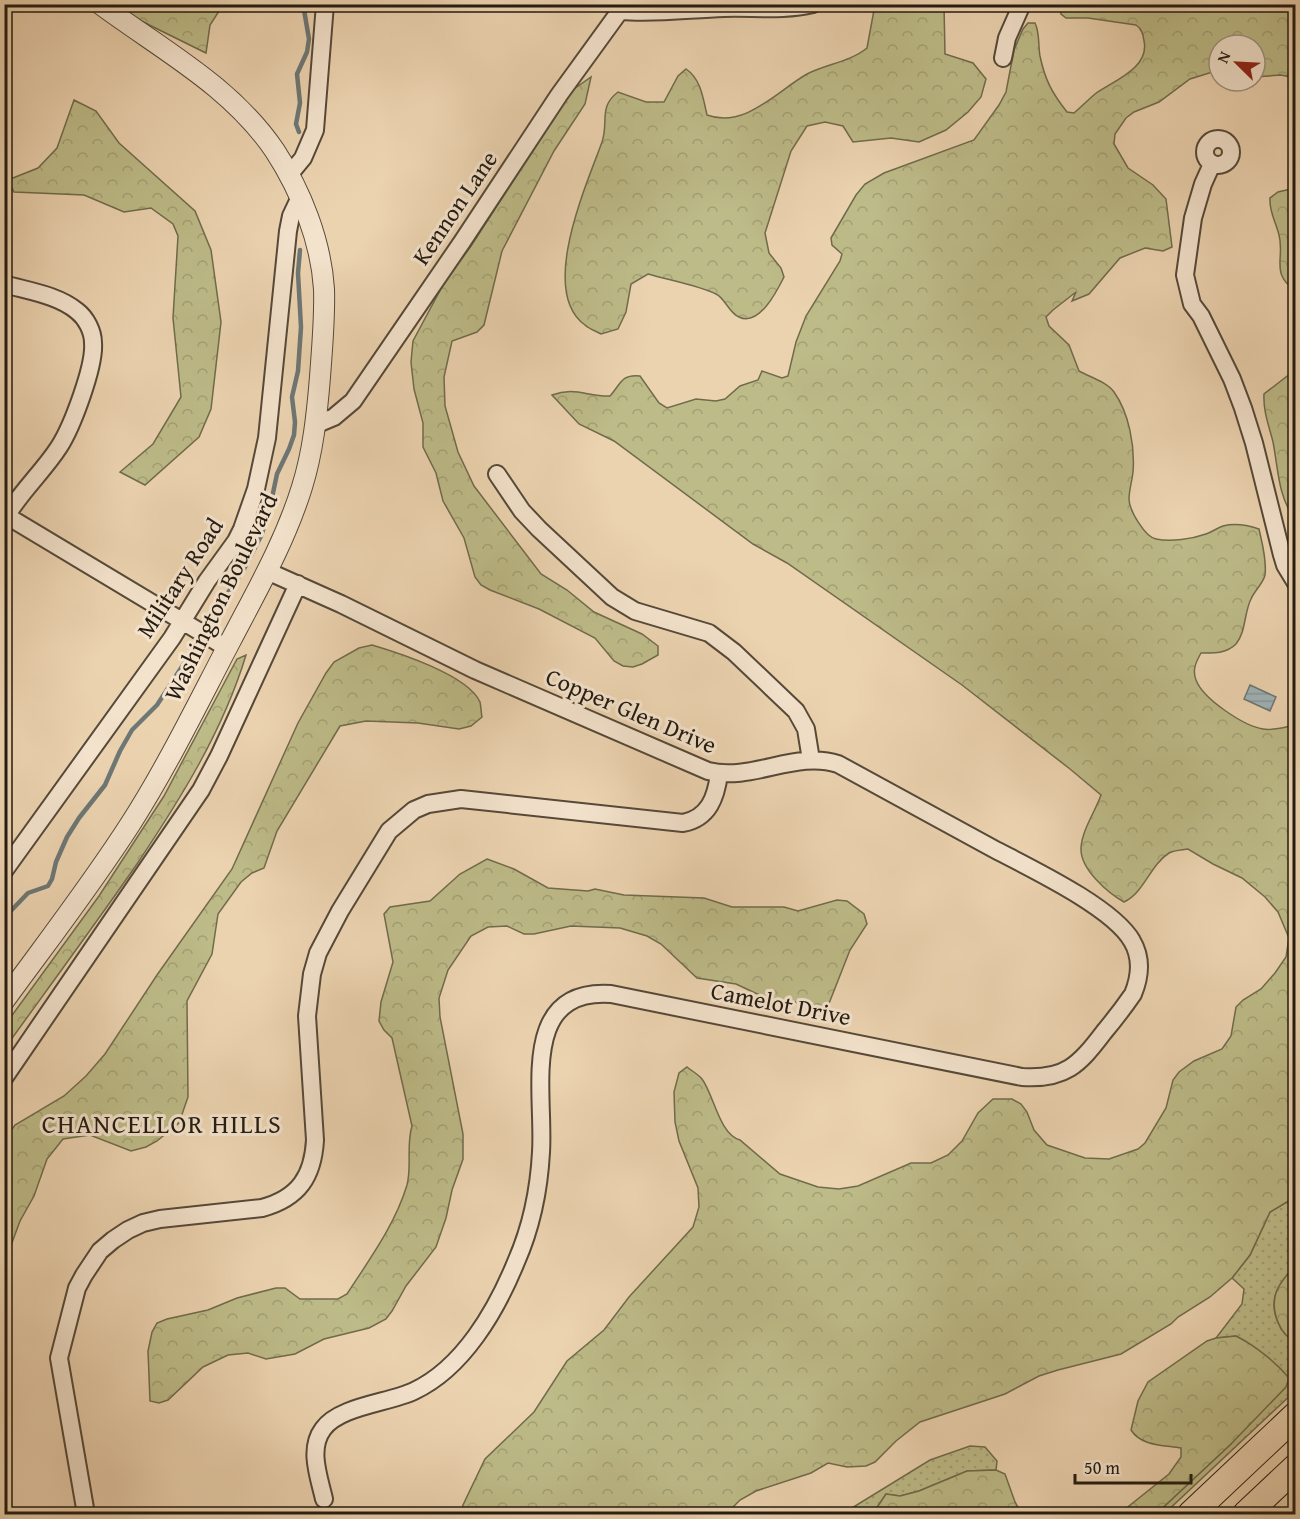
<svg xmlns="http://www.w3.org/2000/svg" width="1300" height="1519" font-family="'Gentium Book Plus',serif">
<style>
.grass{fill:url(#grass-dots);stroke:#706b4c;stroke-width:1.5}
.forest{fill:url(#forest-crowns);stroke:#706b4c;stroke-width:1.5}
.water{fill:url(#water-rules);stroke:#6d7775;stroke-width:1.5}
.lines{fill:none;stroke-linecap:round;stroke-linejoin:round}
.stream{stroke:#6d7775;stroke-width:4.5}
.minor-casing{stroke:#554939;stroke-width:20}
.tertiary-casing{stroke:#554939;stroke-width:22}
.primary-casing{stroke:#231b11;stroke-width:28}
.minor{stroke:#f3e2cc;stroke-width:16}
.tertiary{stroke:#f3e2cc;stroke-width:20}
.primary{stroke:#ecd3b0;stroke-width:26}
.labels{text-anchor:middle;stroke-width:6;stroke-linejoin:round;paint-order:stroke}
.street-label{font-size:24px;fill:#231b11;stroke:#f3e2cc}
.neighbourhood-label{font-size:26px;letter-spacing:1.5px;fill:#231b11;stroke:#f3e2cc}
</style>
<defs>
<pattern id="grass-dots" width="8" height="8" patternUnits="userSpaceOnUse" patternTransform="scale(1.5)"><rect width="8" height="8" fill="#bdbb88"/><path d="M2 2h.1M6 6h.1" fill="none" stroke="#a2a074" stroke-width="1.8" stroke-linecap="round"/></pattern>
<pattern id="forest-crowns" width="20" height="18" patternUnits="userSpaceOnUse" patternTransform="scale(1.5)"><rect width="20" height="18" fill="#bdbb88"/><path d="M2 6a3 3 0 1 1 6 0M12 15a3 3 0 1 1 6 0" fill="none" stroke="#a2a074"/></pattern>
<pattern id="water-rules" width="6" height="5" patternUnits="userSpaceOnUse" patternTransform="scale(1.5)"><rect width="6" height="5" fill="#9fb4b8"/><path d="M0 2.5h6" fill="none" stroke="#899a9d"/></pattern>
</defs>
<rect width="100%" height="100%" fill="#ecd3b0"/>
<filter id="stains"><feTurbulence type="fractalNoise" baseFrequency=".00333" numOctaves="4"/><feColorMatrix values="0 0 0 0 .2 0 0 0 0 .09 0 0 0 0 .02 0 0 0 .5 -.17"/></filter>
<radialGradient id="worn" r=".72"><stop offset=".6" stop-color="#630" stop-opacity="0"/><stop offset="1" stop-color="#630" stop-opacity=".3"/></radialGradient>
<path class="grass" d="M1295,1197C1295,1218 1299,1242 1295,1262C1294,1273 1280,1283 1276,1293C1270,1309 1279,1335 1295,1341V1391L1164,1514H1156L1231,1444L1236,1336L1216,1338L1242,1304L1244,1289L1232,1278L1250,1255L1270,1212Z
M970,1446L985,1447L997,1461L996,1470L967,1471L919,1491L900,1496L886,1494L876,1509L877,1514H842L930,1460Z"/>
<path class="forest" d="M877,4L944,5L945,54L973,63L986,79L981,97L968,112L946,130L919,142L891,138L853,142L843,126L825,122L807,126L791,151L765,233L769,253L781,268L784,277C777,291 759,327 739,317C729,313 725,298 716,294C697,285 668,280 648,274L631,284L626,312L618,329L601,334C596,331 589,329 585,325C538,291 587,184 602,142C609,122 598,107 618,92L646,102H664L678,76L686,69C701,79 703,98 707,115C745,129 777,91 807,74C826,64 850,62 867,48L874,10Z
M1059,4L1295,5V78L1281,75L1255,77V45H1219V70L1190,79L1159,102L1134,112L1126,118L1115,134L1114,144L1128,168L1153,185L1166,199L1172,247L1163,251L1145,248L1120,258L1089,294L1072,301L1076,292L1053,310L1046,317L1049,326L1069,345L1079,371C1090,377 1107,382 1114,392C1129,413 1135,446 1133,472C1132,481 1129,490 1129,499C1129,510 1145,537 1156,539C1171,542 1192,539 1206,534C1212,532 1217,528 1223,526C1235,523 1247,525 1259,529C1262,543 1267,560 1265,575C1263,584 1254,591 1251,599C1244,613 1246,632 1236,644C1226,654 1213,653 1201,653C1196,662 1192,670 1196,680C1203,699 1244,726 1263,729C1273,731 1285,727 1295,725V1197L1270,1212L1250,1255L1232,1278L1210,1297L1178,1317L1171,1324L1121,1354L1058,1370L1039,1376L1005,1394L920,1422L896,1441L875,1462L866,1466L847,1467L828,1463L811,1473L756,1491L740,1500L726,1514H461L463,1505L485,1459L534,1412L567,1361L604,1330L629,1297L693,1227L699,1207L698,1188L679,1141L675,1122L674,1092L679,1073L687,1067C692,1071 699,1075 702,1079C714,1095 719,1134 740,1140L780,1174L818,1187L839,1189L858,1186L911,1163H931L948,1155L962,1141L978,1113L993,1099H1012L1021,1104L1027,1112L1034,1130L1047,1145L1085,1158L1109,1159L1138,1149L1145,1143L1166,1108L1173,1080L1179,1072L1194,1061L1222,1049L1231,1036L1236,1007L1243,1000L1261,989L1275,973L1286,957L1289,938L1278,912L1265,897L1242,878L1213,864L1188,849C1182,850 1174,850 1169,853C1150,865 1144,893 1124,902C1108,893 1080,869 1081,848C1082,830 1095,812 1101,795L1070,769L962,685L787,563L753,544L614,441L579,424L552,395C575,386 588,397 610,396C621,384 621,374 640,376L659,403L667,408L696,399L716,401L725,399L740,386L758,380L762,371L782,378L788,376L796,342L806,316L840,261L842,254L832,245L831,238L856,195L865,184L884,173L974,140L999,105L1006,92L1014,50L1023,29L1028,23H1035C1040,33 1038,45 1040,56C1045,80 1052,93 1067,112L1074,113C1081,107 1088,100 1095,94C1113,81 1150,68 1144,41C1143,34 1142,29 1136,25L1088,18H1066L1061,14Z
M114,5H223L210,25L206,53L125,13Z
M591,77L585,104L554,151L502,251L484,325L477,332L452,341L444,377L445,406L458,452L474,486L541,574L567,590L594,612L642,634L658,646V655L642,664L633,667L623,666L614,661L595,638L539,609L490,590L481,585L475,577L464,538L443,501L436,473L423,447V423L414,389L411,362L413,341L444,283L471,246L561,106L574,89Z
M74,100L96,111L119,143L195,211L211,250L221,322L211,409L199,437L145,485L120,472L153,444L181,397L173,318L178,236L173,224L151,208L124,212L84,195L14,192L8,180L38,168L57,148Z
M1295,188H1296L1295,290C1270,274 1285,257 1279,235C1276,222 1269,212 1270,198L1278,192Z
M1295,370V519C1278,498 1278,467 1273,442C1269,426 1263,411 1264,394Z
M372,645C399,653 468,675 480,702C481,706 481,712 482,717L471,726L459,729L418,723L366,721L340,726L277,831L264,868L252,873L241,882L218,914L212,954L187,1001L188,1097L179,1123L157,1141L146,1147L131,1151L90,1135L63,1139L47,1159L34,1196L20,1221L10,1248L5,1286V1139L15,1125L64,1096L86,1076L105,1054L157,975L232,869L298,723L326,673L334,662L359,648Z
M246,655C223,731 181,798 137,864C94,926 49,987 5,1048V1025L99,896L164,796L237,659Z
M487,859L514,869L548,888L588,891L595,889L624,895L704,898L732,907H784L798,911L837,900L847,901L864,914L867,924L850,950L828,1006L821,1011L795,1002L770,1000L736,984L697,978L661,944L647,936L620,928L571,926L534,934H524L507,926L488,927L471,936L448,970L439,998L440,1017L463,1134V1159L452,1190L446,1218L436,1247L406,1286L392,1311L386,1319L369,1328L324,1339L295,1354L266,1359L248,1353L228,1355L203,1367L168,1400L159,1403L150,1401L148,1351L152,1332L157,1323L167,1319L208,1310L237,1298L276,1288H285L300,1299H338L347,1294C369,1260 395,1225 407,1185C412,1166 406,1145 412,1126L392,1038L384,1030L379,1021L381,1002L393,962L384,914L390,907L430,901L460,874Z
M1295,1265V1341C1280,1335 1272,1313 1275,1297C1277,1285 1288,1274 1295,1265Z
M1236,1336C1254,1345 1276,1362 1289,1378L1286,1387L1231,1444L1156,1514H1119L1169,1474L1181,1457V1448C1163,1445 1141,1446 1131,1430L1138,1401L1148,1382L1207,1341L1216,1338Z
M996,1470L1005,1474L1015,1502L1022,1514H877L876,1509L886,1494L900,1496L919,1491L967,1471Z"/>
<path class="water" d="M1250,685L1276,697L1270,711L1244,699Z"/>
<g class="lines">
<path class="stream" d="M299,132L296,124L300,103L297,74L307,52L309,39L303,4
M206,625L244,569L261,536L269,512L277,474L289,449L294,435L295,422L292,397L298,371L301,327L298,273L300,250
M4,918L28,893L48,886L52,879L56,862L67,837L79,818L105,785L120,751L132,730L157,705L198,642"/>
<g class="minor-casing">
<path id="minor" d="M621,11C656,14 690,9 724,8C754,7 784,11 813,4
M1003,58L1007,38L1022,4
M1205 152a13 13 0 1 1 26 0a13 13 0 1 1-26 0Z
M1212,164L1203,184L1193,218L1185,275L1192,304L1201,316L1232,379L1243,408L1254,443L1282,555L1285,565L1296,583
M289,175L303,158L315,130L325,4
M4,284C28,291 58,295 77,311C86,318 93,331 93,343C95,366 72,427 59,447C43,472 19,493 4,520
M315,425L334,417L353,401L462,242L559,95L625,4
M497,474L522,511L539,529L612,597L635,611L709,633L734,652L796,711L806,729L811,760
M7,516L227,648
M267,571L341,604L475,670L708,771C752,782 796,750 838,764C890,792 941,820 992,848C1028,867 1113,907 1132,941C1142,958 1140,977 1133,994C1124,1007 1114,1020 1104,1032C1079,1065 1065,1080 1022,1077L611,994C518,988 545,1093 541,1152C539,1190 531,1228 516,1262C496,1311 463,1368 414,1391C389,1403 339,1406 323,1429C308,1449 319,1477 324,1499
M4,871L172,638L207,581L236,541L242,529L256,489L267,438L288,231L291,216L300,197
M4,1078L201,790L219,756L298,584
M86,1514L59,1358L77,1288L84,1275L100,1251L113,1240L128,1230L143,1223L160,1219L262,1208C299,1198 313,1176 315,1140L307,1016L312,974L318,953L340,911L389,831L414,810L428,804L461,799L683,823C709,818 716,797 719,774"/>
</g>
<g class="tertiary-casing">
<path id="tertiary" d="M4,1001C47,942 92,884 131,823C168,765 198,703 230,642C256,592 285,542 302,487C313,452 317,414 320,377C322,348 325,318 324,289C321,241 301,191 275,151C231,86 162,50 100,4"/>
</g>
<g class="primary-casing">
<path id="primary" d="M1191,1514L1296,1415
M1246,1514L1296,1467"/>
</g>
<use href="#minor" class="minor"/>
<use href="#tertiary" class="tertiary"/>
<use href="#primary" class="primary"/>
</g>
<g class="labels">
<g class="street-label">
<text transform="translate(455 208) rotate(-56)" y="8">Kennon Lane</text>
<text transform="translate(180 578) rotate(-57)" y="8">Military Road</text>
<text transform="translate(221 597) rotate(-64)" y="8">Washington Boulevard</text>
<text transform="translate(631 711) rotate(23)" y="8">Copper Glen Drive</text>
<text transform="translate(781 1004) rotate(11)" y="8">Camelot Drive</text>
</g>
<g class="neighbourhood-label">
<text x="162" y="1133">CHANCELLOR HILLS</text>
</g>
</g>
<rect width="1300" height="1519" fill="none" stroke="#ecd3b0" stroke-width="24"/>
<rect x="6" y="6" width="1288" height="1507" fill="none" stroke="#231b11" stroke-width="3"/>
<rect x="12" y="12" width="1276" height="1495" fill="none" stroke="#231b11" stroke-width="1.5"/>
<g transform="translate(1237 63) rotate(294)"><circle r="28" fill="#f3e2cc" stroke="#a09281" stroke-width="1.5"/>
<path d="M0-4.5L10 22L0 15L-10 22Z" fill="#8f2418"/>
<text y="-9" font-size="16" font-weight="bold" text-anchor="middle" fill="#231b11">N</text>
</g>
<path d="M1075 1474v9h116v-9" fill="none" stroke="#231b11" stroke-width="3"/>
<text x="1084" y="1474" font-size="18" fill="#231b11" stroke="#f3e2cc" stroke-width="4.5" paint-order="stroke">50 m</text>
<rect width="100%" height="100%" filter="url(#stains)"/>
<rect width="100%" height="100%" fill="url(#worn)"/>
</svg>
